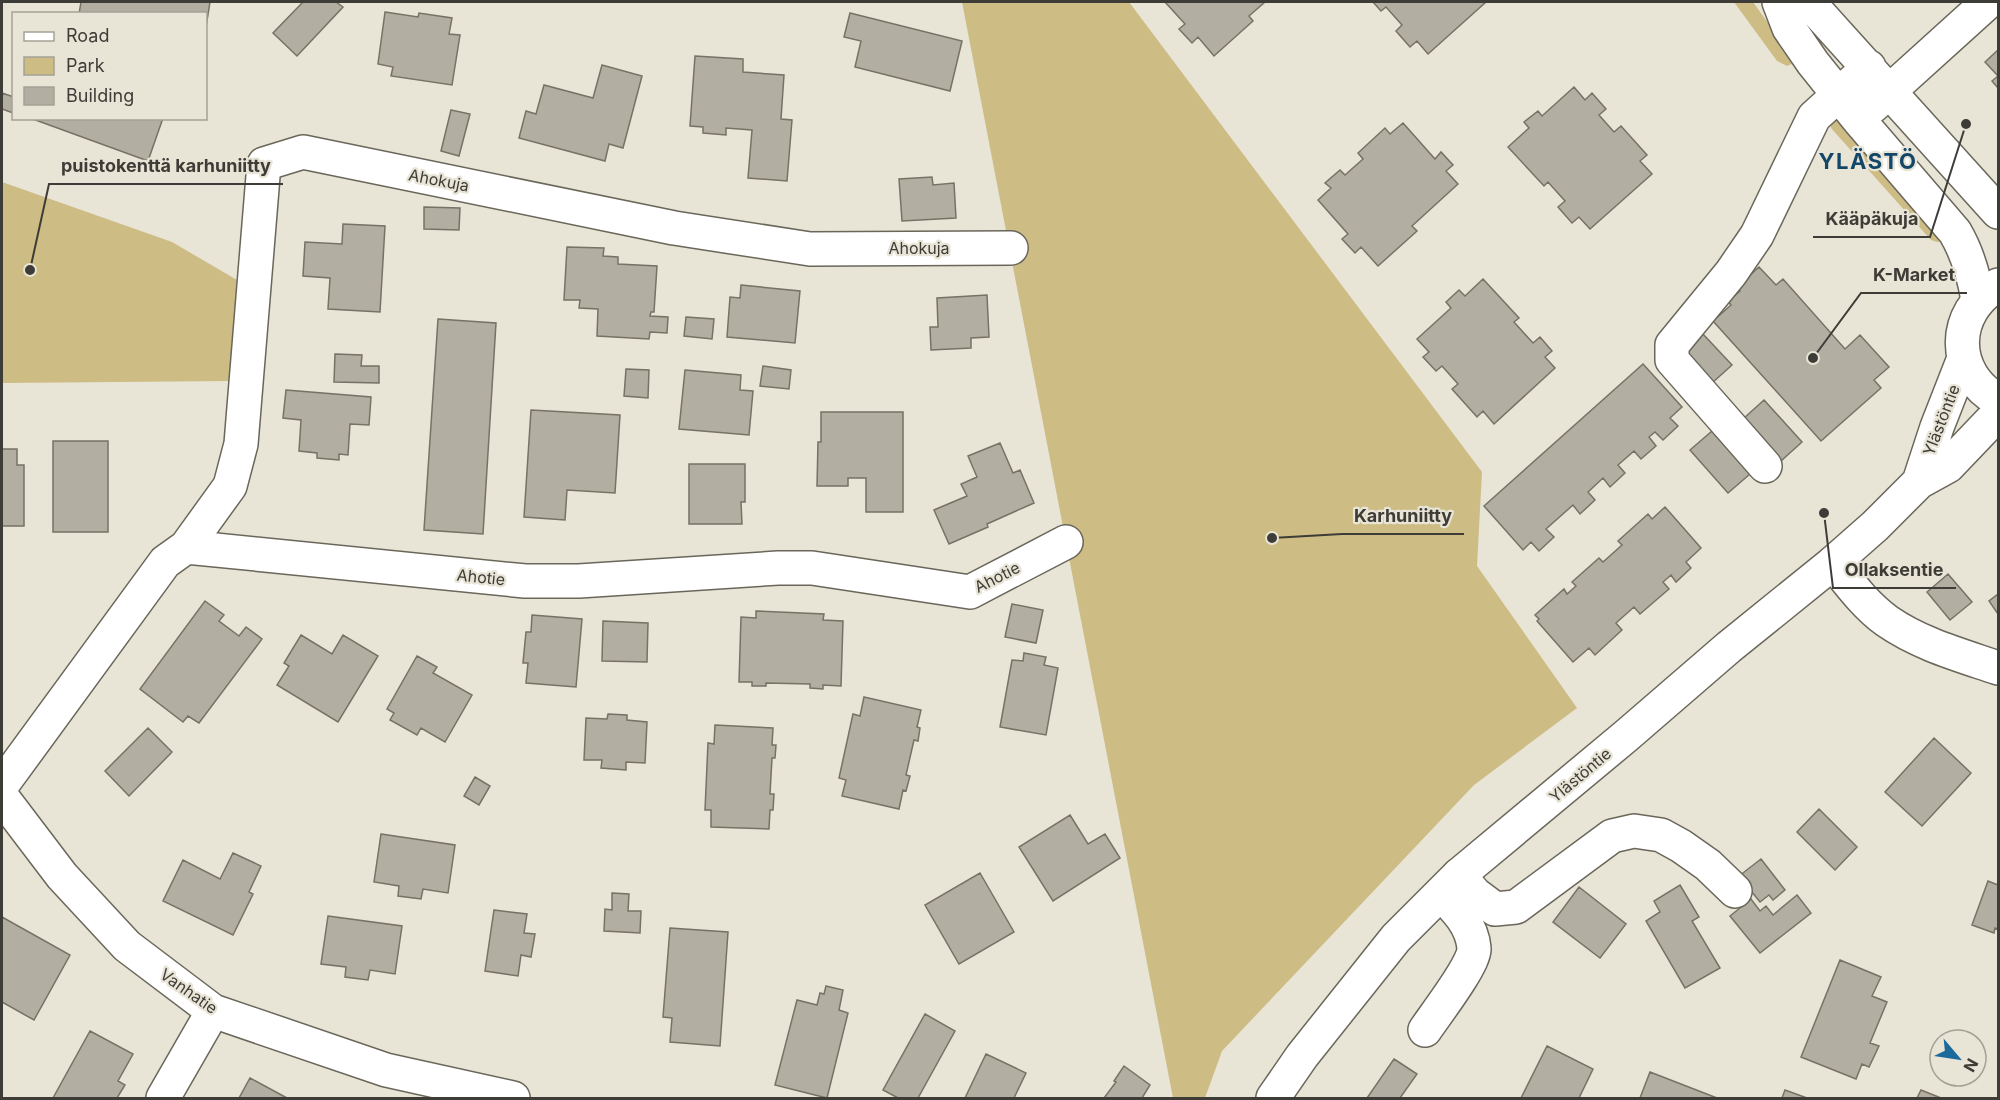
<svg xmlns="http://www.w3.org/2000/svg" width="2000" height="1100" font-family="Inter,sans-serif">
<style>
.green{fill:#cdbc84}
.building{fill:#b2aea1;stroke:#767265;stroke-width:1.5}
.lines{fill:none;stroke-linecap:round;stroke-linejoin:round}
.minor-casing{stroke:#6a665a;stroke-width:36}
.major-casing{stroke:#6a665a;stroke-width:36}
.minor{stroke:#fff;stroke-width:33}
.major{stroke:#fff;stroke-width:33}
.labels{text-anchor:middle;stroke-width:4.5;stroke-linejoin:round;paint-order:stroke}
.street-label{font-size:16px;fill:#3e3c37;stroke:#e8e4d6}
.district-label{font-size:22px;font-weight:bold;letter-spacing:1.5px;fill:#124769;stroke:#e8e4d6}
.leader{fill:none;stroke:#3e3c37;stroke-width:2}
.callout-dot{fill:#3e3c37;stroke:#e8e4d6;stroke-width:2}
.callout-label{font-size:18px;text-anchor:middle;font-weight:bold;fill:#3e3c37;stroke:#e8e4d6;stroke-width:4.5;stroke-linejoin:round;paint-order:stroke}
</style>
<rect width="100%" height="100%" fill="#e8e4d6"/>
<path class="green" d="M962,2H1129L1482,472L1477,566L1577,708L1474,785L1222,1051L1205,1098H1173Z
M1734,2H1753L1796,62L1787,66L1777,61Z
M1839,117L1948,239L1937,242L1931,240L1831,128L1830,124L1833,120Z
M2,182L172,242L237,280L230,381L2,383Z"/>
<path class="building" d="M81,2H210L206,27V14H79Z
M303,2H336L343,7L297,56L273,33Z
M1165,2H1265L1249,16L1253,21L1214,56L1198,37L1192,43L1179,29L1185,24Z
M1373,2H1486L1428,54L1417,41L1410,47L1396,31L1402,25L1386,7L1381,11Z
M385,12L418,17L419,13L452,18L449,34L460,35L452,85L391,76L393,67L378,64Z
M850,13L962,41L950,91L855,67L861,41L844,37Z
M1998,50V88L1992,81L1998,76L1985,62Z
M695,56L743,59V72L784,75L781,119L792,120L787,181L748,178L752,130L726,128V135L703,133V127L690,126Z
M602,65L642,76L623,148L609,144L605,161L519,138L526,111L536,114L544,85L593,98Z
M1574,87L1585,100L1592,93L1606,109L1599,115L1614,132L1621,126L1647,155L1640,161L1652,174L1590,229L1579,217L1572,223L1558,207L1565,201L1548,182L1544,186L1508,147L1529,128L1524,122L1538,111L1542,116Z
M2,93L14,97L13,113L2,109Z
M451,110L470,114L459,156L441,151Z
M30,118H163L148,161Z
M1403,123L1435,159L1441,152L1453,165L1446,171L1458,184L1412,226L1417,231L1378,266L1361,247L1355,253L1342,239L1348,234L1318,200L1331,188L1325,183L1340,170L1345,175L1363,159L1358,153L1385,128L1390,134Z
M932,177L933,185L954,183L956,218L902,221L899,179Z
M424,207L460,208L459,230L424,229Z
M343,224L385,226L380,312L328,309L330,278L303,276L305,242L342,244Z
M567,247L604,248L603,256L618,257V264L657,266L654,312H651L650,316L668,317L667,333L650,332L649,339L597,336L598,309L579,308L580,300H564Z
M1759,267L1776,285L1783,279L1845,349L1860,335L1889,367L1874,380L1881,388L1821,441L1713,321L1731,305L1728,301L1740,291L1736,288Z
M1483,279L1519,318L1514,322L1533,343L1540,337L1552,351L1545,357L1555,368L1494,424L1483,411L1477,417L1452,389L1458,384L1442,366L1436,371L1423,357L1429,352L1417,339L1451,308L1446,302L1459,290L1465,296Z
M741,285L800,291L795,343L727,337L730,297L740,298Z
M987,295L989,337L971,338V348L931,350L930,327H938L937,298Z
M686,317L714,319L712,339L684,336Z
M438,319L496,323L483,534L424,530Z
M1702,333L1732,365L1711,384L1682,352Z
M335,354L362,355L361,366H379V383L334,382Z
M1643,364L1682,407L1670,418L1678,426L1663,440L1655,432L1649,437L1656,446L1641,459L1634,451L1618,465L1625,473L1610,487L1603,478L1588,492L1595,500L1580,514L1573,505L1546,529L1554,537L1539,551L1531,542L1523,550L1484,506Z
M763,366L791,370L789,389L760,386Z
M626,369L649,370L648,398L624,396Z
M685,370L741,375L740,390L753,391L749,435L679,429Z
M286,390L371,397L369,425L350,424L348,455L339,454V460L317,458V453L299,451L301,420L283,418Z
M1764,400L1802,442L1781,461L1743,419Z
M531,410L620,415L615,493L567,490L565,520L524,517Z
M821,412H903V512H866V478H848V486H817L818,442H821Z
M1712,431L1750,474L1728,493L1690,450Z
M53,441H108V532H53Z
M1000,443L1013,473L1020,470L1034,503L987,524L988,527L949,544L934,510L967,496L961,484L977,477L968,456Z
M2,449H17V465H24V526H2Z
M689,464H745V502H741L742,524H689Z
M1665,507L1701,548L1686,562L1691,568L1676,582L1671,575L1663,582L1669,589L1640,614L1634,607L1616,623L1622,630L1595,655L1589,648L1573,662L1537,621L1539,619L1535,615L1564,589L1567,594L1576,586L1572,582L1599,558L1603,562L1622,545L1618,541L1648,514L1652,519Z
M1948,574L1972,602L1950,620L1927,592Z
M1998,594V614L1989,601Z
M205,601L224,615L219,621L239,636L246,627L262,639L199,723L188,716L183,722L140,689Z
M1012,604L1043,610L1036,643L1005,637Z
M756,611L824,614L823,620L843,621L841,686L823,685V689L810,688V684L766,683V686H752V682H739L741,617L756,618Z
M532,615L582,619L576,687L526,683L528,663H523L526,632H531Z
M603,621L648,623L647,662L602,661Z
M301,635L332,654L343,635L378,656L338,722L277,685L289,666L284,663Z
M1024,653L1046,657L1044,665L1058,668L1046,735L1000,727L1012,660L1023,661Z
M417,656L437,667L433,673L472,695L445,742L421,728L417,735L390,720L394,713L387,709Z
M864,697L921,710L917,727L920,728L918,741L914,740L906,775L910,776L906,791L903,790L899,809L842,796L846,780L839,778L853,714L860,716Z
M608,714L627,715V720L647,722L645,763L626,762V770L601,768L602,760H584L586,718L607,719Z
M715,725L773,728L772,745H776L775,758H772L770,794H774L773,810H770L769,829L711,827V810H705L708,743L714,744Z
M148,728L172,752L129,796L105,771Z
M1934,738L1971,773L1922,826L1885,792Z
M475,777L490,786L479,805L464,796Z
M1819,809L1857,847L1835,870L1797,832Z
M1070,815L1088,844L1105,834L1120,858L1053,901L1019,847Z
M381,834L455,845L448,893L423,889L421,899L398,896L399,886L374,882Z
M233,853L261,866L249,892L253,894L233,935L163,901L183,860L220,879Z
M1761,859L1785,890L1773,900L1769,895L1760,902L1739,876Z
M980,873L1014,932L959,964L925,905Z
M1988,881L1998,885V929L1995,928L1994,933L1972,925Z
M1680,885L1699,917L1692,921L1720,968L1685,988L1646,921L1660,912L1654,901Z
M1579,887L1626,924L1600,958L1553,922Z
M612,893L629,894L628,911H641L640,933L604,931L605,909L612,910Z
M1797,895L1811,913L1760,953L1730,916L1751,899L1760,911L1766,906L1773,915Z
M494,910L527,914L524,933L535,934L531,957L521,955L518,976L485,971Z
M328,916L402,926L395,974L370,970L368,980L345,977L346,967L321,964Z
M2,917L70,955L34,1020L2,1002Z
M670,928L728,932L720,1046L670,1042L672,1018L663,1017Z
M1840,960L1881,977L1872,996L1887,1002L1870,1043L1879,1046L1869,1067L1862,1064L1856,1079L1801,1057Z
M826,986L843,990L839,1010L848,1013L827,1098L775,1085L797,1000L817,1005L820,993L824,994Z
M925,1014L955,1031L918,1098H898L883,1090Z
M90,1031L133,1054L118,1081L125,1085L117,1098H53Z
M1547,1046L1593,1069L1579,1098H1521Z
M986,1054L1026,1073L1014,1098H965Z
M1394,1059L1417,1074L1400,1098H1367Z
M1124,1066L1150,1085L1142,1098H1143H1104L1116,1082L1114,1081Z
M1650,1072L1717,1098H1640Z
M250,1078L287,1098H239Z
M1785,1090L1807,1098H1782Z
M1921,1090L1941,1098H1917Z"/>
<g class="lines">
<g class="minor-casing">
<path id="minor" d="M1779,2L1789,28L1813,63L1858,119L1955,232C1968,254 1974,276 1978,300
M1801,2L1813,7L1841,38L1998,212
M1873,106L1988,2
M1765,466L1672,360V345L1731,273L1757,235L1814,117L1869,67
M186,547L230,486L241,444L264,164L303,152L674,228L810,249L1011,248
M1833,563C1849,583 1865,605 1887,621C1920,644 1960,655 1998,668
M2,785L165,562L186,547L525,581H579L778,568H812L970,592L1066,542
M2,797L62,876L127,946L213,1011L386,1070L513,1098
M1459,875L1475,894L1495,909L1516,907L1612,836L1634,831L1661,835L1681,846L1708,865L1735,891
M1425,1030C1435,1015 1476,962 1474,948C1472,925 1456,909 1441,894
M163,1098L213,1011"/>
</g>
<g class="major-casing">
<path id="major" d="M1998,285C1951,312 1950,373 1998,400
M1919,482L1937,427L1964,358
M1273,1098L1302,1056L1396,938L1459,875L1626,736L1729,647L1833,563L1875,526L1919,482L1948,466L1991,421L1998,417"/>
</g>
<use href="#minor" class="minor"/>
<use href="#major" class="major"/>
</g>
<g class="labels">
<g class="street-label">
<text transform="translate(439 180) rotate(11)" y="6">Ahokuja</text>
<text x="919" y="254">Ahokuja</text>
<text transform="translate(1941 420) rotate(-69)" y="6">Ylästöntie</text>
<text transform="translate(481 577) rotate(6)" y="6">Ahotie</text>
<text transform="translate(997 577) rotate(-27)" y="6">Ahotie</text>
<text transform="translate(1580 775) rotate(-40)" y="6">Ylästöntie</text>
<text transform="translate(189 991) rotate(35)" y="6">Vanhatie</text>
</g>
<g class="district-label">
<text x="1868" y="169">YLÄSTÖ</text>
</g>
</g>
<path class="leader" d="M30 270L49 184H283M1966 124L1930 237H1813M1813 358L1861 293H1967M1272 538L1342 534H1464M1824 513L1833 588H1956"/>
<g class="callout-dot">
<circle cx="30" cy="270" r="6"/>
<circle cx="1966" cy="124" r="6"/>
<circle cx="1813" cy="358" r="6"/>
<circle cx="1272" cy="538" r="6"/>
<circle cx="1824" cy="513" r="6"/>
</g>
<g class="callout-label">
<text x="166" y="172">puistokenttä karhuniitty</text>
<text x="1872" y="225">Kääpäkuja</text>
<text x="1914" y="281">K-Market</text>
<text x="1403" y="522">Karhuniitty</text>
<text x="1894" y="576">Ollaksentie</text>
</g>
<rect width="2000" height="1100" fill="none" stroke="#3e3c37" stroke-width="6"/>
<rect x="12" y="12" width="195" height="108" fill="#e8e4d6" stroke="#a4a196" stroke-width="1.5"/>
<rect x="24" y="32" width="30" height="9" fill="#ffffff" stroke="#a4a196" stroke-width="1.5"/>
<text x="66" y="42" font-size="18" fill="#3e3c37">Road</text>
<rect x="24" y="57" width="30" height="18" fill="#cdbc84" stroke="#a4a196" stroke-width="1.5"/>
<text x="66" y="72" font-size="18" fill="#3e3c37">Park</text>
<rect x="24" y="87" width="30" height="18" fill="#b2aea1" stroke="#a4a196" stroke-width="1.5"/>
<text x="66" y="102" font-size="18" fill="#3e3c37">Building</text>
<g transform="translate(1958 1058) rotate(119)"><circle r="28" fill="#e8e4d6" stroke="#a4a196" stroke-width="1.5"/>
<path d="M0-4.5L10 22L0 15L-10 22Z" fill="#1c699c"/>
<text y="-9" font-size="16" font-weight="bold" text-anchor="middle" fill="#3e3c37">N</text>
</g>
</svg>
